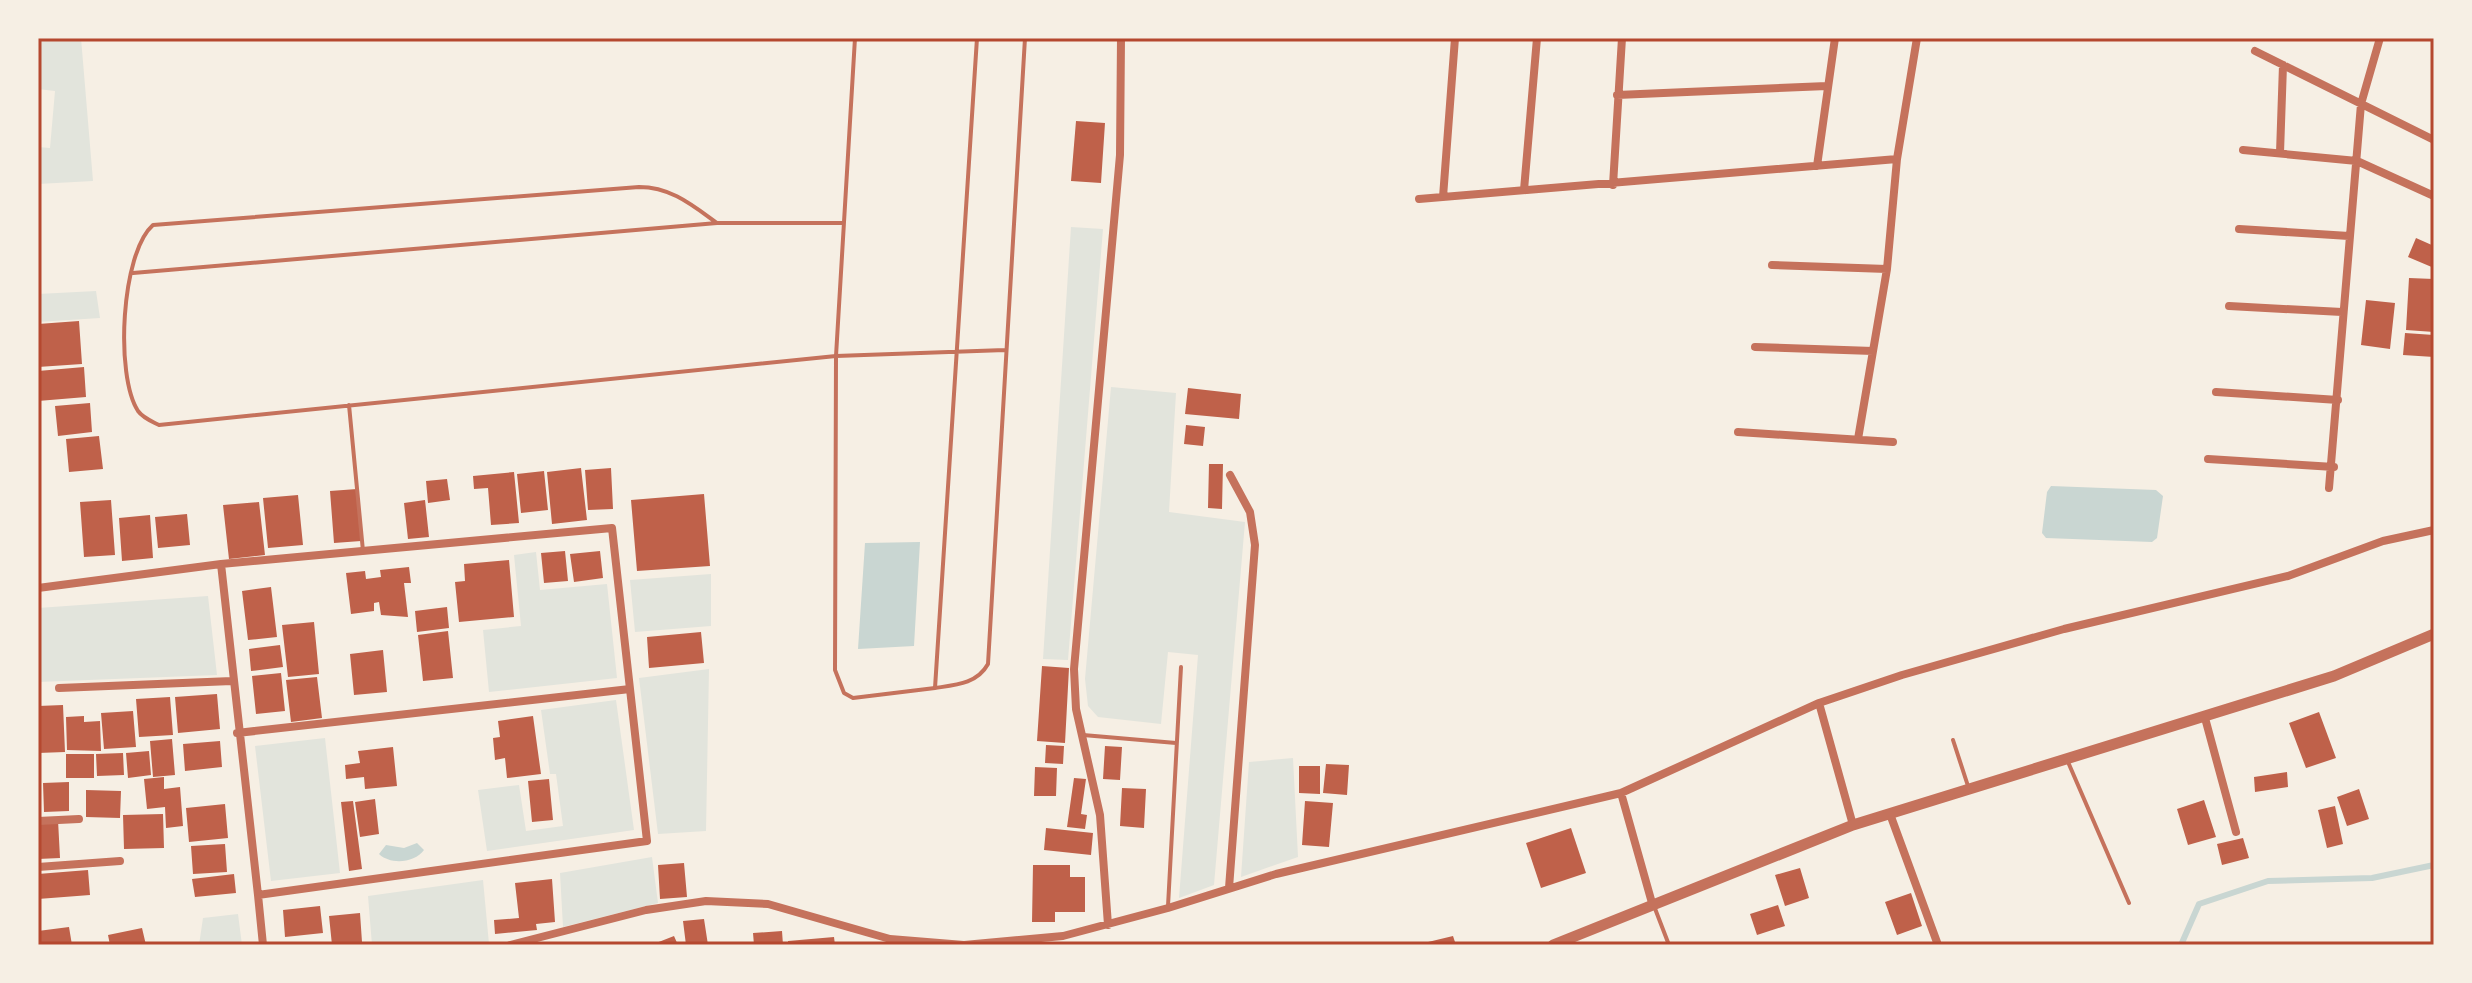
<svg xmlns="http://www.w3.org/2000/svg" width="2472" height="983" font-family="'Libre Baskerville',serif">
<style>
.green{fill:#e2e4dc}
.water{fill:#c9d6d2}
.lines{fill:none;stroke-linecap:round;stroke-linejoin:round}
.stream{stroke:#c9d6d2;stroke-width:6}
.building{fill:#bf614a}
.service{stroke:#c5725c;stroke-width:4}
.minor{stroke:#c5725c;stroke-width:8}
.tertiary{stroke:#c5725c;stroke-width:11}
.neatline{fill:none;stroke:#b5482f;stroke-width:3}
</style>
<rect width="100%" height="100%" fill="#f6efe4"/>
<path class="green" d="M38,38H81L93,181L38,184V147L50,148L55,91L38,89Z
M1071,227L1103,229L1068,660L1043,659Z
M96,291L100,318L38,322V294Z
M1111,387L1176,393L1169,512L1245,522L1214,885L1179,898L1198,655L1168,652L1161,724L1098,717L1088,706L1085,679Z
M536,552L540,590L607,584L617,678L489,692L483,630L521,626L514,555Z
M711,574V626L635,632L630,580Z
M208,596L217,675L38,682V608Z
M709,669L706,831L658,834L639,678Z
M616,700L634,830L487,851L478,790L519,785L526,831L563,826L556,774H550L541,710Z
M325,738L340,873L271,881L255,746Z
M1293,758L1298,857L1241,877L1249,762Z
M652,857L658,903L563,927L560,873Z
M483,880L489,944L372,945L368,896Z
M238,914L242,945H199L203,918Z"/>
<path class="water" d="M2051,486L2156,490L2163,496L2157,538L2152,542L2046,538L2042,533L2047,492Z
M920,542L914,646L858,649L865,543Z
M417,843L424,850C415,863 390,865 379,854L386,845L404,848Z"/>
<g class="lines">
<path class="stream" d="M2181,945L2199,904L2268,881L2372,878L2434,865"/>
</g>
<path class="building" d="M1076,121L1105,123L1101,183L1071,181Z
M2416,238L2434,246V268L2408,257Z
M2409,278L2434,279V332L2406,330Z
M2366,300L2395,303L2390,349L2361,345Z
M79,321L82,364L38,367V324Z
M2405,333L2434,335V357L2403,355Z
M84,367L86,397L38,401V371Z
M1188,388L1241,394L1239,419L1185,414Z
M90,403L92,432L58,436L55,406Z
M1186,425L1205,427L1203,446L1184,444Z
M99,436L103,469L69,472L66,439Z
M1209,464H1223L1222,509L1208,508Z
M581,468L587,520L552,524L547,472Z
M611,468L613,509L588,510L585,470Z
M544,471L548,510L521,513L517,474Z
M514,472L519,523L491,525L488,488L474,489L473,476Z
M447,479L450,500L428,503L426,481Z
M357,489L361,541L334,543L330,491Z
M704,494L710,566L637,571L631,500Z
M298,495L303,545L268,548L263,498Z
M111,500L115,555L84,557L80,502Z
M425,500L429,537L408,539L404,503Z
M259,502L265,555L229,559L223,505Z
M187,514L190,545L158,548L155,517Z
M150,515L153,558L122,561L119,518Z
M565,551L568,581L544,583L541,553Z
M600,551L603,578L574,582L570,554Z
M509,560L514,617L459,622L455,582L465,581L464,564Z
M409,567L411,583H404L408,617L381,615L379,602L374,603V611L351,614L346,573L365,571L366,579L381,577L380,570Z
M271,587L277,637L248,640L242,591Z
M447,607L449,628L417,632L415,611Z
M314,622L319,674L288,677L282,625Z
M448,631L453,678L423,681L418,635Z
M701,632L704,663L649,668L647,637Z
M280,645L283,667L251,671L249,649Z
M383,650L387,692L354,695L350,654Z
M1042,666L1069,668L1065,743L1037,741Z
M281,673L285,711L256,714L252,676Z
M317,677L322,718L291,722L286,680Z
M217,694L220,729L178,733L175,697Z
M170,697L173,735L139,737L136,699Z
M63,705L65,752L38,753V706Z
M133,711L136,747L104,749L101,713Z
M2319,712L2336,758L2306,768L2289,723Z
M84,716V722L100,721L101,751L67,750L66,717Z
M533,716L541,774L507,778L505,758L495,760L493,738L500,737L498,721Z
M172,739L175,775L153,777L150,741Z
M220,741L222,767L185,771L183,744Z
M1046,745L1064,746L1063,764L1045,763Z
M1105,746L1122,747L1120,780L1103,779Z
M393,747L397,786L365,789L364,777L346,779L345,765L360,763L358,751Z
M149,751L151,775L128,778L126,753Z
M123,753L124,775L97,776L96,754Z
M66,754H94V778H66Z
M1326,764L1349,765L1347,795L1323,793Z
M1299,766H1320V794L1299,793Z
M1035,767L1057,768L1056,796H1034Z
M2287,772L2288,787L2255,792L2254,777Z
M164,777V789L180,787L183,826L166,828L165,807L147,809L144,779Z
M1074,778L1086,779L1081,814L1087,815L1085,829L1067,827Z
M549,779L553,820L532,822L528,781Z
M69,782V811L44,812L43,783Z
M1122,788L1146,789L1144,828L1120,826Z
M2359,789L2369,819L2347,826L2337,797Z
M86,790L121,791L120,818L86,817Z
M375,799L379,834L360,837L355,802Z
M2204,800L2216,837L2188,845L2177,809Z
M353,801L362,869L349,871L341,802Z
M1305,801L1333,803L1329,847L1302,845Z
M225,804L228,838L189,842L186,808Z
M2335,806L2343,844L2327,848L2318,810Z
M163,814L164,848L124,849L123,815Z
M58,820L60,858L38,859V821Z
M1046,828L1093,833L1091,855L1044,850Z
M1571,828L1586,873L1541,888L1526,843Z
M2243,838L2249,858L2222,865L2217,844Z
M225,844L227,872L193,874L191,846Z
M684,863L687,897L660,899L658,865Z
M1033,865H1070V877H1085V912H1055V922H1032Z
M1800,868L1809,898L1785,906L1775,875Z
M88,870L90,895L38,899V874Z
M234,874L236,893L195,897L192,879Z
M552,879L555,922L536,924L537,930L495,934L494,920L519,918L515,883Z
M1911,893L1922,926L1897,935L1885,902Z
M1778,905L1785,926L1757,935L1750,914Z
M320,906L323,933L285,937L283,910Z
M360,913L362,942L332,945L329,916Z
M704,919L708,945H686L683,921Z
M69,927L72,945H38V931Z
M142,928L146,945H110L108,935Z
M782,931L783,945H754L753,933Z
M674,936L678,945H651Z
M1453,936L1456,945H1429L1428,942Z
M834,937L835,945H788V941Z"/>
<g class="lines">
<path class="service" d="M977,38L935,688C955,685 977,684 988,664L1025,38
M717,223C692,205 671,187 639,187L153,225C121,253 115,376 138,411C143,418 151,421 159,425L836,356L855,38
M133,273L717,223H844
M349,405L363,551
M935,688L853,698L844,693L835,670L836,356L1005,350
M1083,735L1176,743
M1953,740L1968,786
M2068,762L2129,903
M1168,906L1181,667
M1654,906L1669,945"/>
<path class="minor" d="M2255,51L2434,140
M1617,95L1827,86
M2243,150L2357,161L2434,196
M2280,153L2283,65
M1817,166L1835,38
M1613,185L1622,38
M1524,190L1537,38
M1443,197L1455,38
M1419,199L1897,159
M2239,229L2349,236
M1772,265L1887,269
M2229,306L2342,312
M1755,347L1873,351
M2216,392L2338,400
M1738,432L1893,442
M1858,439L1887,269L1897,159L1917,38
M2208,459L2334,467
M2329,488L2361,104L2380,38
M38,588L221,564L612,528L647,841L258,895L221,564
M59,688L232,681
M1819,703L1853,825
M2205,718L2236,832
M237,733L630,689
M1621,793L1652,903
M1890,814L1938,945
M38,821L79,819
M38,867L120,861
M1229,888L1255,545L1250,512L1230,475
M258,895L263,945
M1108,925L1100,815L1076,709L1074,669L1120,155L1121,38
M510,945L646,910L706,901L768,904L890,939L964,945L1063,936L1168,908L1276,874L1621,793L1819,703L1902,675L2064,629L2288,576L2383,541L2434,530"/>
<path class="tertiary" d="M1553,945L1853,825L2334,676L2434,634"/>
</g>
<rect width="2472" height="983" fill="none" stroke="#f6efe4" stroke-width="80"/>
<rect x="40" y="40" width="2392" height="903" class="neatline"/>
</svg>
